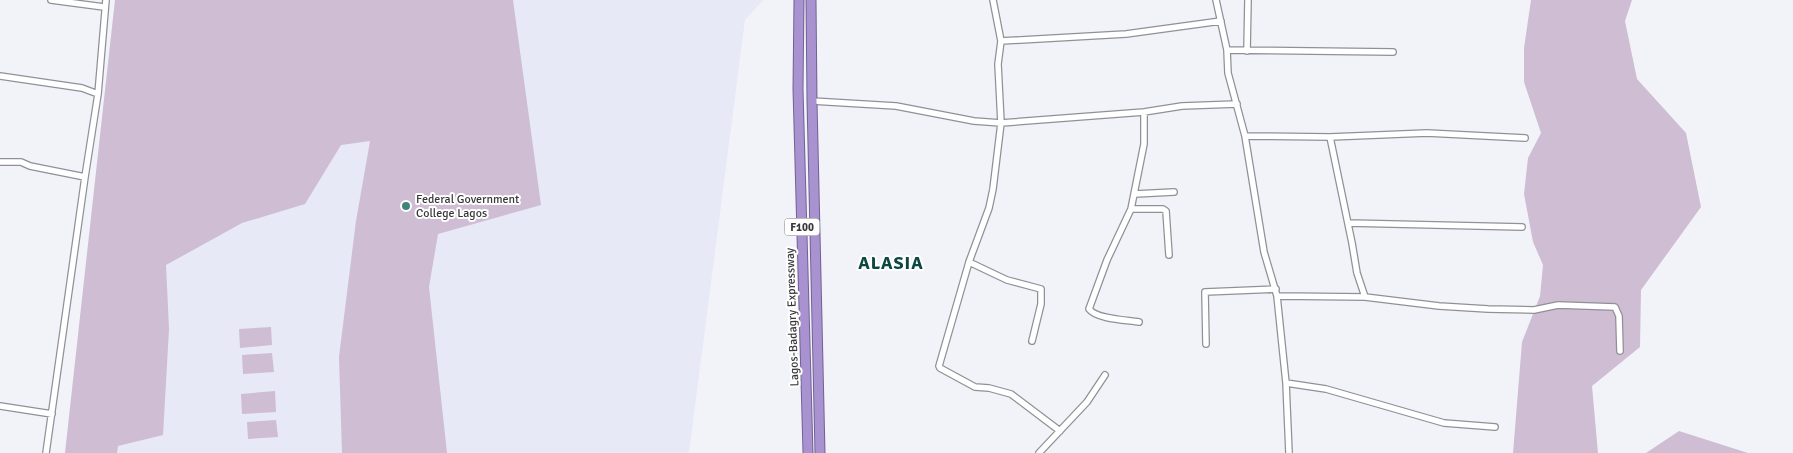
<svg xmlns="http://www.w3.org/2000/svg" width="1793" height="453" font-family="Signika,sans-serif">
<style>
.built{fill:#e7e9f7}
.green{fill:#cebdd3}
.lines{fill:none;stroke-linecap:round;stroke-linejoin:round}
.minor-casing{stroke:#909197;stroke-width:8}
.trunk-casing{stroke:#726194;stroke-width:11}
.minor{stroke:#fff;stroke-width:5.5}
.trunk{stroke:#a892d0;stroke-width:9}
.poi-dot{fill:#3f847a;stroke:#fff;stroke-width:2}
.labels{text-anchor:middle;stroke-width:4;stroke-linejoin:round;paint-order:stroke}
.shield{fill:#fff;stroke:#747476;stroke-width:1}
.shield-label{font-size:11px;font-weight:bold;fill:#38383b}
.poi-label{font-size:12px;fill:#38383b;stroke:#fff;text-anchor:start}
.street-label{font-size:12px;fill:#38383b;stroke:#fff}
.district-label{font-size:18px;font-weight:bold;letter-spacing:1px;fill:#0b4841;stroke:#fff}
</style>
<rect width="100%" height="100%" fill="#f2f3f9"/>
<path class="built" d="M115,0H763L745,20L689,453H65Z"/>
<path class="green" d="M115,0H513L541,205L438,234L429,287L447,453H342L339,357L356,221L370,141L341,145L305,204L242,223L166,265L169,329L163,435L118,446L117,453H65Z
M1531,0H1632L1625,21L1637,79L1686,133L1701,207L1641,290L1640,347L1592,386L1598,453H1513L1522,342L1540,296L1543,265L1533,242L1524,194L1528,158L1541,133L1524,82V48Z
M271,327L272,345L240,348L239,329Z
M272,353L274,372L243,374L242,355Z
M275,391L276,412L242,414L241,394Z
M276,420L278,437L248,439L247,422Z
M1679,431L1748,453H1646Z"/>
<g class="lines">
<g class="minor-casing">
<path id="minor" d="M51,0L104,7
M993,0L1001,41L998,64L1001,123L993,189L989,208L969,262L939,366L940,368L975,387L989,388L1011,394L1060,431
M1216,0L1227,50L1228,73L1245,136L1264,252L1277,296L1286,383L1289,453
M1001,41L1126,34L1221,21
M1227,50L1393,52
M1247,51L1248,0
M0,76L82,88L98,94
M812,101L896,106L974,121L1001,123L1144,112L1182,106L1237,104
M1245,136L1330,137L1427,133L1525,138
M1330,137L1352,243L1357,273L1365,297
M0,162H21L30,166L85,177
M1135,194L1174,192
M1131,209H1163L1166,211L1169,255
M1348,223L1522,227
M969,262L1007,280L1041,289V304L1032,341
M1277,296L1365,297L1439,306L1488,309L1534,310L1558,305L1615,307L1619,316L1620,351
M1139,322C1127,320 1096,319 1089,309L1107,260L1131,209L1144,144V112
M1206,344L1205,292L1276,289
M1286,383L1326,389L1444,423L1495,427
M0,406L52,414
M46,453L85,177L98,94L106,0
M1039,453L1087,402L1105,375"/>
</g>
<g class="trunk-casing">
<path id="trunk" d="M799,0L798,89L808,453
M811,0L812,101L820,453"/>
</g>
<use href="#minor" class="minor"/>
<use href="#trunk" class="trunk"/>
</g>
<circle class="poi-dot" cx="406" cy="206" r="5"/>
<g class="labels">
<rect class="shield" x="784.5" y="218.5" width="35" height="17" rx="4"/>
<g class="shield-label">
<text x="802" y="231">F100</text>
</g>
<g class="poi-label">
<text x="416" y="203">Federal Government<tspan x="416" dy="14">College Lagos</tspan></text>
</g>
<g class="street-label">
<text transform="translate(792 317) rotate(-92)" y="4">Lagos-Badagry Expressway</text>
</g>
<g class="district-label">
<text x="891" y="269">ALASIA</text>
</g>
</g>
</svg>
